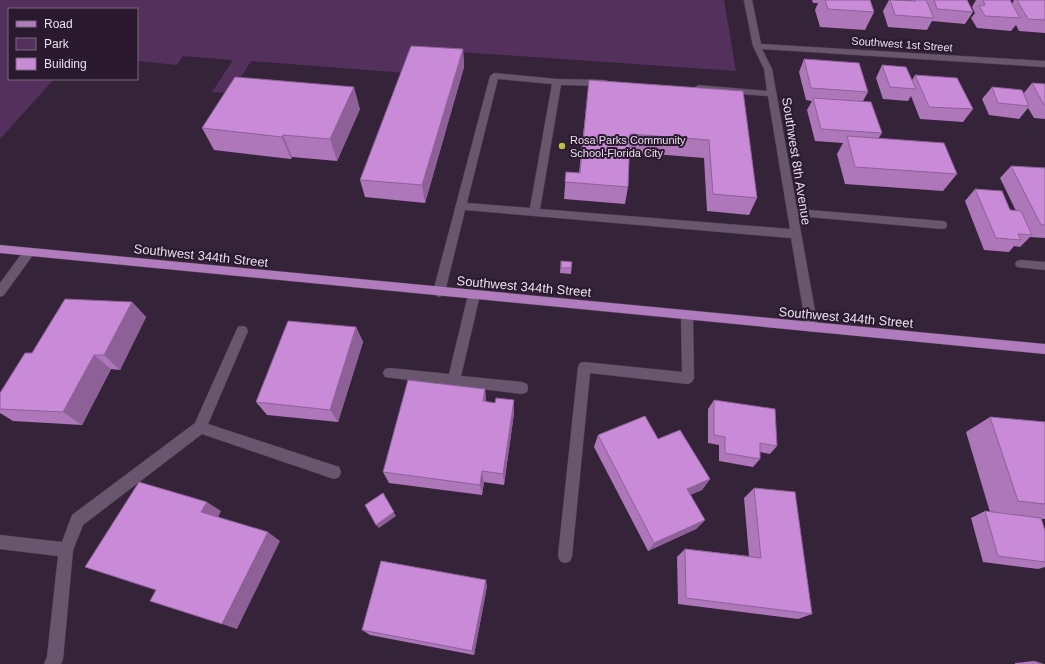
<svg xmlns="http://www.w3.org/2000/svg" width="1045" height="664" font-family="Arial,sans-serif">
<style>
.green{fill:#54305d}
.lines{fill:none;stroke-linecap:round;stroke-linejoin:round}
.minor-casing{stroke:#4d3f51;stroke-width:1}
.major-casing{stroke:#4d3f51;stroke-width:1}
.minor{fill:#69566e;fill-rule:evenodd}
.major{fill:#b07cbd;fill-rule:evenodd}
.wall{fill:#ad77ba}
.shaded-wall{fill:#8d6197}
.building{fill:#c98ad8;stroke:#8d6197}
.poi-dot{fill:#bebf42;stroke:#2b1a2f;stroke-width:1.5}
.labels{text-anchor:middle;stroke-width:4;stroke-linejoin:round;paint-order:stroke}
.far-street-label{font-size:11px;fill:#eadfed;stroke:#2b1a2f}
.far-poi-label{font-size:11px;fill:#eadfed;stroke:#2b1a2f;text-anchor:start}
.street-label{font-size:13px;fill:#eadfed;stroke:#2b1a2f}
</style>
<rect width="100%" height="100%" fill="#352339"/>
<path class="green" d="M0,0H724L736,71L415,49L406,73L251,61L231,93L212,92L233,60L183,56L177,65L137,61V9H9V79H54L0,139Z"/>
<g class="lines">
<g class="minor-casing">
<path id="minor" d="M744,0H752L761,44L1045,61V67L762,49L772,69L797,209L942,221L946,222L947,225L946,228L942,229L798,216L818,327L816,331L812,332L808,331L806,327L791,238L465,210L445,292L443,295L439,297L435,295L433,292L490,76L494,73L557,79L606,80L610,83L606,86L561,85L540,209L790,229L768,96L698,91L694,88L698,85L767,91L764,69L753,46ZM498,79L552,84L530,208L467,203Z
M29,248L33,249L34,252L33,255L4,295L0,297V283L25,249Z
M1021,260L1045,262V270L1017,267L1015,264L1017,261Z
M474,290L478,292L480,295L461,376L522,382L527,384L528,388L527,392L522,394L385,377L383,373L385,369L389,368L449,374L468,295L470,292Z
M687,311L691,313L693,316L694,378L692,382L688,384L590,373L572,556L570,561L565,563L560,561L558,556L578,367L580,363L584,362L682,372L681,316L683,313Z
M242,326L246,327L248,331L208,424L339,467L341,472L339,477L334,479L202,434L83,525L73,550L63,659L61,664H44L47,657L58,556L0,549V535L62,542L72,515L195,423L236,331L238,327Z"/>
</g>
<g class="major-casing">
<path id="major" d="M0,245L1045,344V354L0,253Z"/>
</g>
<use href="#minor" class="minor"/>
<use href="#major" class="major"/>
</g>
<path class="wall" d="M812,0H870L874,12L865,30L820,27L815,10L818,3H813Z
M889,0L911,1V0H967L973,12L965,24L932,21L927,30L888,27L883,11Z
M976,0H1010L1012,4L1014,0H1045V33L1019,31L1016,25L1011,31L977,28L971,18L975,13L972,7Z
M463,49L464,67L425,203L365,197L360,180Z
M804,59L868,92L863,101L882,133L878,139L957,174L943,191L845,184L837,154L843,143L815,141L807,110L812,101L806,100L799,72Z
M882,65L912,80L915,75L973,109L963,122L920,119L911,96L908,101L883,99L876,78Z
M589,80L743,91L757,198L749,215L707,211L704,158L629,152L628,187L625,204L564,199L566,172L579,173Z
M1032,83L1045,84V119L1034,118L1028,108L1019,119L989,115L982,99L992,87L1023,94Z
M360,109L337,161L292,157L291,159L214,150L202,128Z
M1011,166L1045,168V238L1030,237L1020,247L1014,246L1009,252L984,250L965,201L975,189L1010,210L1016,211L1000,178Z
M561,261L572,262L571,274L560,273Z
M132,302L146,317L120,370L111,369L82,425L13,421L0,413V393L32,353Z
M356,327L363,342L338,422L267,415L256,402Z
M485,389L486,402L514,413L504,485L484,482L482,495L389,483L383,472Z
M714,400L777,446L770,454L760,452V459L753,467L719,461V445L708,443V409Z
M990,417L1045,422V519H1041L1045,531V567L1038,569L983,562L971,518L985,511L990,512L966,432Z
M598,435L658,439L710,479L702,490L690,495L705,520L696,529L648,551L594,447Z
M754,488L812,614L798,619L678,604L677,557L685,549L749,556L744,498Z
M487,586L474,655L370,635L362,630Z
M1033,661L1043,664H1015V663Z"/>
<path class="shaded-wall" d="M463,49L464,67L425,203L422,185Z
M354,87L360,109L337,161L330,139Z
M283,135L292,157L291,159L282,137Z
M132,302L146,317L120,370L104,355Z
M356,327L363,342L338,422L330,410Z
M94,355L111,369L82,425L63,412Z
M485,389L486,402L483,401Z
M514,400V413L504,485L503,474Z
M482,471L484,482L482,495L480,485Z
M710,479L702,490L680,499L687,489Z
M383,493L396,516L379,528L376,525Z
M207,502L221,511L216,522L201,512Z
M705,520L696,529L648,551L654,543Z
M268,532L280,541L237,629L222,624Z
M486,580L487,586L474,655L472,651Z"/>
<path class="building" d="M825,0H870L874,12L828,9Z
M890,0L916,1L915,0H926L934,18L895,15Z
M934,0H967L973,12L937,9Z
M983,0H1010L1020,18L985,16L979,6L985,5Z
M1017,0H1045V20L1028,19Z
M411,46L463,49L422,185L360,180Z
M804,59L859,63L868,92L811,88Z
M882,65L906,67L916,89L890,87Z
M915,75L957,78L973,109L929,107Z
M235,77L354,87L330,139L283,135L282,137L202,128Z
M589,80L743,91L757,198L713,194L709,140L630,134L628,187L565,182L566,172L580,173Z
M1032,83L1045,84V105H1044Z
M992,87L1022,90L1029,106L998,103Z
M813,98L871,102L882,133L821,129Z
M847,136L944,143L957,174L855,167Z
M1011,166L1045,168V225H1041Z
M975,189L1002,191L1010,210L1021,211L1032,235L1018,234L1021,240L996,238Z
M561,261L572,262L571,268H561Z
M65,299L132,302L104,355H94L63,412L0,409V393L25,353H32Z
M288,321L356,327L330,410L256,402Z
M408,380L485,389L483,401L495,403L496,398L514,400L503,474L482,471L480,485L383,472Z
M714,400L775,409L777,446L760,443V459L725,453V437L714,435Z
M645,416L658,439L680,430L710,479L687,489L705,520L654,543L598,435Z
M990,417L1045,422V504L1018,501Z
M139,482L207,502L201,512L268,532L222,624L150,601L156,590L85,567Z
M754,488L795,492L812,614L686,598L685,549L761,558Z
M383,493L394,512L376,525L365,505Z
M985,511L1041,518L1045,531V562L998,556Z
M381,561L486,580L472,651L362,630Z
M1033,661L1043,664H1034Z"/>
<circle class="poi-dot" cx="562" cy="146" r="4"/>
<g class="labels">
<g class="far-street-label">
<text transform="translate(902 44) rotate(4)" y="4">Southwest 1st Street</text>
</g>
<g class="far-poi-label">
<text x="570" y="144">Rosa Parks Community<tspan x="570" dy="13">School-Florida City</tspan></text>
</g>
<g class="street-label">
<text transform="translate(797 161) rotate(81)" y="5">Southwest 8th Avenue</text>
<text transform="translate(201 255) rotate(6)" y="5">Southwest 344th Street</text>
<text transform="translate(524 286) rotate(5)" y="5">Southwest 344th Street</text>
<text transform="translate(846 317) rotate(5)" y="5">Southwest 344th Street</text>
</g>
</g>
<rect x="8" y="8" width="130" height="72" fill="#2b1a2f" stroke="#77697b"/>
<rect x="16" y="21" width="20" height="6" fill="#b07cbd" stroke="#77697b"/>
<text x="44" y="28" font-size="12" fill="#eadfed">Road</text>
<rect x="16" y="38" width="20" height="12" fill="#54305d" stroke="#77697b"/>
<text x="44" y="48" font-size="12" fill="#eadfed">Park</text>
<rect x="16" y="58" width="20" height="12" fill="#c98ad8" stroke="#77697b"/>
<text x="44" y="68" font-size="12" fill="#eadfed">Building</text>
</svg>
